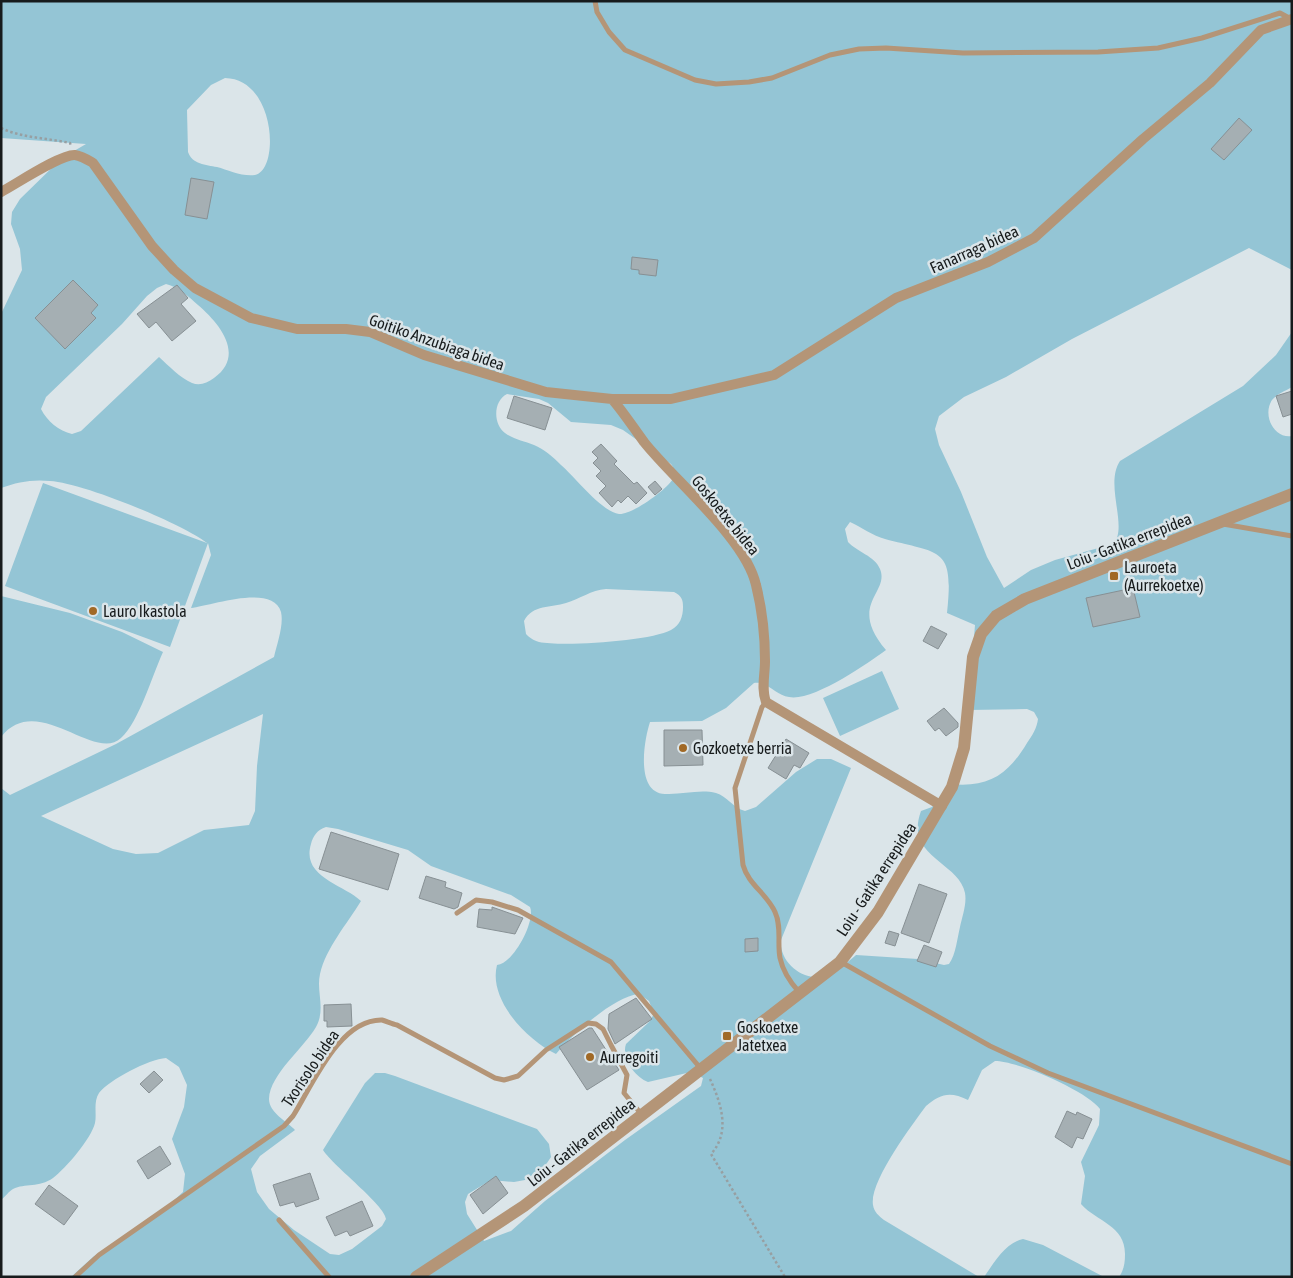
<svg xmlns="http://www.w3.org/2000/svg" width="1293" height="1278" font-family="'Asap Condensed',sans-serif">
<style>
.green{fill:#94c5d5;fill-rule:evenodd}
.building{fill:#a5afb3;stroke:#879094}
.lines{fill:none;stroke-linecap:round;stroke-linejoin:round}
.path{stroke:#979fa2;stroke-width:2.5;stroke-dasharray:2.5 2.5;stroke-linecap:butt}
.service{stroke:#b49577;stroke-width:5}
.minor{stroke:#b49577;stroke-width:10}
.tertiary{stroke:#b49577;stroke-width:12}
.poi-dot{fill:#a16926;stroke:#dbe5e9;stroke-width:2}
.labels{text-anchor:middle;stroke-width:5;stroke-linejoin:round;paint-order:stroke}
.street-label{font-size:16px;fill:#171b1c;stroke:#dbe5e9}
.poi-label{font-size:16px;fill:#171b1c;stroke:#dbe5e9;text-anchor:start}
</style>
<rect width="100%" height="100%" fill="#dbe5e9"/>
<path class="green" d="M1,1H1292V270L1249,248L1072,339L1006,377L964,397L939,416L935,429L939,445L961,492L987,557L1004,588L1031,570L1055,560L1113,544C1129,528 1104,485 1120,461L1243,386L1276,355L1292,332V387C1285,391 1277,394 1272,400C1262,415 1274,439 1292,436V1277H1119C1124,1270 1125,1263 1125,1254C1125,1225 1097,1222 1081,1204L1085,1176L1081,1162L1099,1125L1100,1109C1087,1091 1018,1061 995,1061L982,1070L968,1100C950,1091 940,1094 926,1106C912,1125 869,1182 873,1205C874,1212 879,1216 884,1220L979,1277H71L93,1257L170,1204L183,1192L185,1174L172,1139L184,1107L187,1085L179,1067L166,1058C149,1059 109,1080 99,1093C93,1102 97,1114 95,1123C91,1139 66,1168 53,1178C39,1188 25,1183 13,1189C9,1191 5,1197 1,1200V788L10,795L116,744L274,657C277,644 284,625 281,612C273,583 210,606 191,608L211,555L208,543L170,647L5,586L43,483L207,543C181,523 83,483 50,481C33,479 17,482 1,488V314L22,270L20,249L11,224L12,212L20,199L62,158L86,144L1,138ZM225,78C276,79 280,170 255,175C243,177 228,170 217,167C206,165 192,164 188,152L187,110L211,85ZM166,284C179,287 189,297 198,305C219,323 246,355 214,378C207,383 200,386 192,383C180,378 169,366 159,357L81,431L72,434C59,431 47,421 41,409L46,397L122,324L147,296L157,288ZM507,394L539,399L548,403L571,422L611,425L623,430L671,464L673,467V479C666,490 632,515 619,514C602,512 575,477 561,465C553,457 544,449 534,445C524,441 513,439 505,433C493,424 493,401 507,394ZM850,522C861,527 873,536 885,539C942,554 954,547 947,613L975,625L968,710L1027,709L1034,712L1038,719C1037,728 1032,736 1027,743C1008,775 988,788 950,784L932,807L921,811C904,857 959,862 965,893C967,904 962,917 960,927C957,939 956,954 949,964L944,965L918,959L856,955C846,964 830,977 815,977C796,976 779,958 781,940L851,768L831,759H817L796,772L756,807L745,811C733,808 727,796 716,793C699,789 682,795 665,794C635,793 644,740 650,722L702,721L726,708L754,683C767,681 776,695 789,697C812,702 867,664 886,650C847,604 890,593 880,569C875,556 857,552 848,542L845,529ZM606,589L674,592C682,596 683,600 683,607C683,617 680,625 671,630C651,641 563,647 539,642C533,640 530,638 526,634L524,621C533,604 551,608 566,603C580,599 591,590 606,589ZM263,714L257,766L255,811L249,825L204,830L158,853L136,854L113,849L41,816ZM326,827L338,829L408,850L431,866L511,895L530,907C536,921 513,964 497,965C488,1000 527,1040 556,1054C572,1035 614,996 639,994L649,1001L654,1014L649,1022L626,1044C621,1058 635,1077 648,1082L691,1072L703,1078L701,1086L625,1140L545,1201L511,1231L484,1241L467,1214L465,1202L468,1194L491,1180L514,1182L525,1180L545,1166L551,1157L549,1144L537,1129L395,1076L385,1073H375L365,1083L323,1150C334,1167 385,1205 386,1219L382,1226L352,1249L339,1255L330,1254L294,1230L269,1209L257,1192L251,1169L260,1156L295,1130C287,1121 269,1113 269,1099C270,1074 304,1048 316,1027C326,1009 316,992 320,974C326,948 347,924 361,901C343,884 301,877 311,844C313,836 317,830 326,827Z
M1,596L70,613L122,632L163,652C152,676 139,722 121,738C94,763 37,691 1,737Z
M882,671L899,709L840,736L823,698Z
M1023,1239L1043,1245L1104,1277H984C994,1263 1005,1243 1023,1239Z"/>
<path class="building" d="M1239,118L1252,130L1224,160L1211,149Z
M191,178L214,182L207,219L185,215Z
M632,257L658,260L656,276L639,274V270L631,269Z
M73,280L98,305L91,313L96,318L65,349L35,318Z
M177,285L188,298L181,304L196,321L172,341L156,322L149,328L137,314Z
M1292,391V414L1283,417L1276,396Z
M514,396L552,408L545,430L507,418Z
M601,444L617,461L614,464L634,484L637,482L647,493L636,504L628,496L621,503L618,500L612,507L599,493L606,486L596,476L601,471L593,463L598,458L592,452Z
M655,481L662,489L655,495L648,487Z
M1133,588L1140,617L1093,627L1086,598Z
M931,626L947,634L938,649L923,641Z
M944,708L958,723V727L946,736L939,728L935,731L927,721Z
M664,730H702L703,765L664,766Z
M786,739L809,753L800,768L794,765L786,779L768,768Z
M331,832L399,854L388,890L319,869Z
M426,876L446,882L445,887L462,893L458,907L454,909L419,898Z
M919,884L947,894L929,943L901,933Z
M492,907L523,918L515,934L477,927L479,909L492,910Z
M889,931L899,934L895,946L885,943Z
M758,938V951L745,952V939Z
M924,945L942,952L936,967L917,961Z
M636,998L652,1019L615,1044L608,1029L609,1014Z
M351,1004L352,1026L327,1027V1021H324V1005Z
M589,1028H592L619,1070L587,1090L559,1047Z
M154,1071L163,1080L149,1093L140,1084Z
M1067,1111L1076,1115L1077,1112L1092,1119L1083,1139L1077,1137L1072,1148L1055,1137Z
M160,1146L171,1164L148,1179L137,1161Z
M310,1173L319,1199L296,1207L294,1202L280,1206L273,1185Z
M496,1176L508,1193L483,1214L470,1195Z
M49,1185L78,1206L64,1225L35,1204Z
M362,1201L373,1226L350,1236L347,1231L335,1236L326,1217Z"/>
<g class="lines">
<path class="path" d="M1,128C22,138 47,138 70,143L71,146
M710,1079C721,1103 731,1132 711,1154L785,1277"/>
<path class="service" d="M595,1L597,12L609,32L625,50L695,80L716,84L749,82L772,78L830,55L859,49L886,48L963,53L1098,52L1158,48L1202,38L1280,13L1291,19
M1223,524L1292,536
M766,702L762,707L735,788L743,865C748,884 767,894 775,912C782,927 777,943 780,958C783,972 790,982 799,992
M457,913L476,900L492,902L518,910L611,962L702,1070
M841,962L990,1046L1048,1073L1292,1164
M279,1220L329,1277
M75,1277L99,1255L284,1126L293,1116C312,1086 339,1019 382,1020C386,1021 392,1024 397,1025L495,1078L504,1080L518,1076L546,1050L588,1023L596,1024L603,1029L611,1045L627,1075L624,1093L642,1115"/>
<path class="minor" d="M1,192C16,184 61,154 75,155C82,156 88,160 93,163L152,246L174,270L195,288L251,318L297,329H346L370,332L424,355L546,392L612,399H671L774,375L896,298L988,262L1034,238L1143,139L1210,83L1261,30L1292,19
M612,399C624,413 633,427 644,442C674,480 746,539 756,585C762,609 765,637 765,661C765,675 761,689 766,702L942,806"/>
<path class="tertiary" d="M416,1277L524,1206L840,962L878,912L952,787L964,748L973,657L981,634L996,616L1025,599L1292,494"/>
</g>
<g class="poi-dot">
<rect x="1109" y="571" width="10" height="10" rx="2.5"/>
<circle cx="93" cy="611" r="5"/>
<circle cx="683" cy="748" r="5"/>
<rect x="722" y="1031" width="10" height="10" rx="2.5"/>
<circle cx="590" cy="1057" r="5"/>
</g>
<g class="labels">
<g class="street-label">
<text transform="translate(974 249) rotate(-24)" y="6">Fanarraga bidea</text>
<text transform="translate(437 342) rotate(19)" y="6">Goitiko Anzubiaga bidea</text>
<text transform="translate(726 515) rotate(51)" y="6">Goskoetxe bidea</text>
<text transform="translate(1129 541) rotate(-21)" y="6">Loiu - Gatika errepidea</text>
<text transform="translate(876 879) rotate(-57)" y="6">Loiu - Gatika errepidea</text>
<text transform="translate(310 1068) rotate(-56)" y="6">Txorisolo bidea</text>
<text transform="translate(581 1142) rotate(-38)" y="6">Loiu - Gatika errepidea</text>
</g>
<g class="poi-label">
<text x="1124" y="573">Lauroeta<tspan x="1124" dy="18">(Aurrekoetxe)</tspan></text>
<text x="103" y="617">Lauro Ikastola</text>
<text x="693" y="754">Gozkoetxe berria</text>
<text x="737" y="1033">Goskoetxe<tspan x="737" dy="18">Jatetxea</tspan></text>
<text x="600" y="1063">Aurregoiti</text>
</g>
</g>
<rect width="1293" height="1278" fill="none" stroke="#171b1c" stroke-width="5"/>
</svg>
